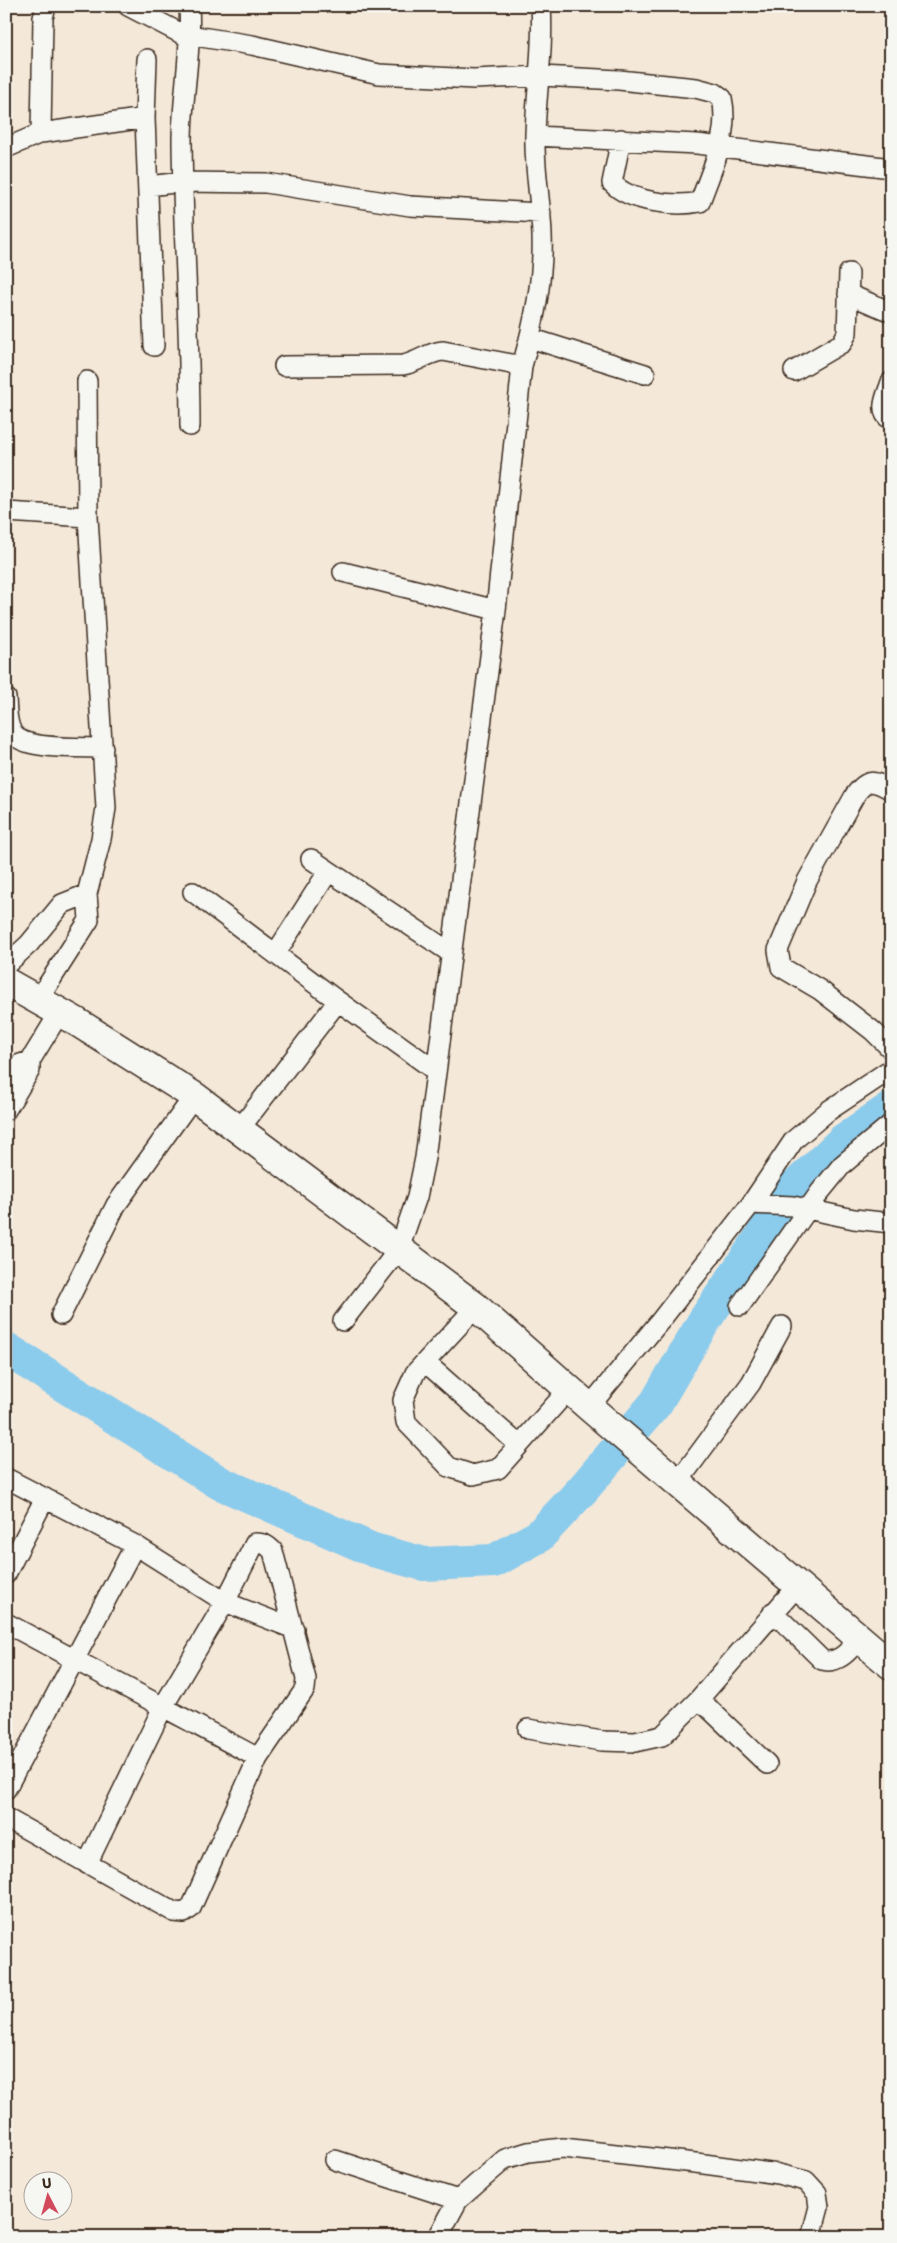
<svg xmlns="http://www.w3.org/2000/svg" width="897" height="2243" font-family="'Shantell Sans',sans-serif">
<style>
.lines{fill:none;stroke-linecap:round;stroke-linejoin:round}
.river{stroke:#8bcbec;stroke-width:34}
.minor-casing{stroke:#3b2a1e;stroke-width:22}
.highway-casing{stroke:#3b2a1e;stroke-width:31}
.minor{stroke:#f6f6f2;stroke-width:19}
.highway{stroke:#f6f6f2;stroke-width:28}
</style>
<rect width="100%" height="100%" fill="#f4e8d9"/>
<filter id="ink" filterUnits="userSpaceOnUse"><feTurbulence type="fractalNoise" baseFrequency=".02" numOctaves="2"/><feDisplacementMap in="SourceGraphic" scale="10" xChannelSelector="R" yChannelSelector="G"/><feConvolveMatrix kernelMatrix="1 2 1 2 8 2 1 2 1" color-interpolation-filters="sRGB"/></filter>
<g filter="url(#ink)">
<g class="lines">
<path class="river" d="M6,1349L220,1483L373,1550L424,1564L494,1561L539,1536L583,1489L656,1403L704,1321L796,1186L844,1140L891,1108"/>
<g class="minor-casing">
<path id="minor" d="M128,6L182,34L252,45L379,74L474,79L541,76L619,80L696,88L715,93L722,98C730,134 712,168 700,202C675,207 630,202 612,183L621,139
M189,6C192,52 182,96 182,142C183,237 190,331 190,426
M147,59L145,118L154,346
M41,133L145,118
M535,136L697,144L891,168
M6,148L41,133L43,18L46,6
M148,186L183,182L266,183L410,206L541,213
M848,294L891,312
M530,338L645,374
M284,366L403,365C419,362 428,352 443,351L522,366
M794,371L842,343L847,333L849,273
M891,382C887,395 877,411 891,420
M6,512L88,517
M343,572L496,610
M6,698C7,710 6,727 15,736C29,750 82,747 103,748
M891,790C873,780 868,778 855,795L807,881L778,950L781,967L820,990L873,1031L891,1049
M311,859L451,953
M193,892L338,1001L436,1071
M276,953L328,872
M6,965L29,944L62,904L87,894
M38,1000L89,920L87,894L101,839L106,808L88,517L87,381
M6,1082L20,1064L30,1061
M6,1110L30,1070V1061L60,1012
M238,1131L338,1001
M751,1204L793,1206L854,1219L891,1223
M740,1306L820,1192L842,1165L891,1124
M476,1307L415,1373L403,1400L406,1422L449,1467L473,1475L498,1469L569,1389
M61,1315L116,1205L194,1096
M343,1321L399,1249L417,1197L425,1158L496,610L522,366C534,324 544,279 542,235C541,202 534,169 535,136C536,92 544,50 541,6
M425,1362L519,1445
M589,1407L661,1320L751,1204L794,1140L828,1111L891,1069
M6,1478L135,1545L225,1602L294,1629
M678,1482L751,1383L782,1326
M6,1574L45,1498
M773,1612L822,1660C839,1665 850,1649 860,1638
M6,1623L163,1707L225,1602L255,1543C264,1543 267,1545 273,1551L306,1679L305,1689L258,1758L191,1908L184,1913L174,1912L6,1818
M699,1699L767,1764
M528,1729L602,1741L635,1742L662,1736L699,1699L798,1585
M6,1789L135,1545
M87,1864L163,1707L258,1758
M335,2160L458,2200
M438,2237L458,2200L505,2159L528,2152L563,2148L704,2164L778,2174L806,2181L817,2193L819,2207L811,2237"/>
</g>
<g class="highway-casing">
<path id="highway" d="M6,982L77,1022L194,1096L476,1307L589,1407L891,1665"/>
</g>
<use href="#minor" class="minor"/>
<use href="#highway" class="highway"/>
</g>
</g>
<rect width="897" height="2243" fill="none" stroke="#f6f6f2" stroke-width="25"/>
<rect x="12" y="12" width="872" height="2218" fill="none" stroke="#3b2a1e" stroke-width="2" filter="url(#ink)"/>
<g transform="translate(48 2196) rotate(354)"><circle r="24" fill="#f6f6f2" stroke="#aba49d"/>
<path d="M0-4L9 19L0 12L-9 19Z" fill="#d1495b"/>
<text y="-8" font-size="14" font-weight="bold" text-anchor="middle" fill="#3b2a1e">U</text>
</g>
</svg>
